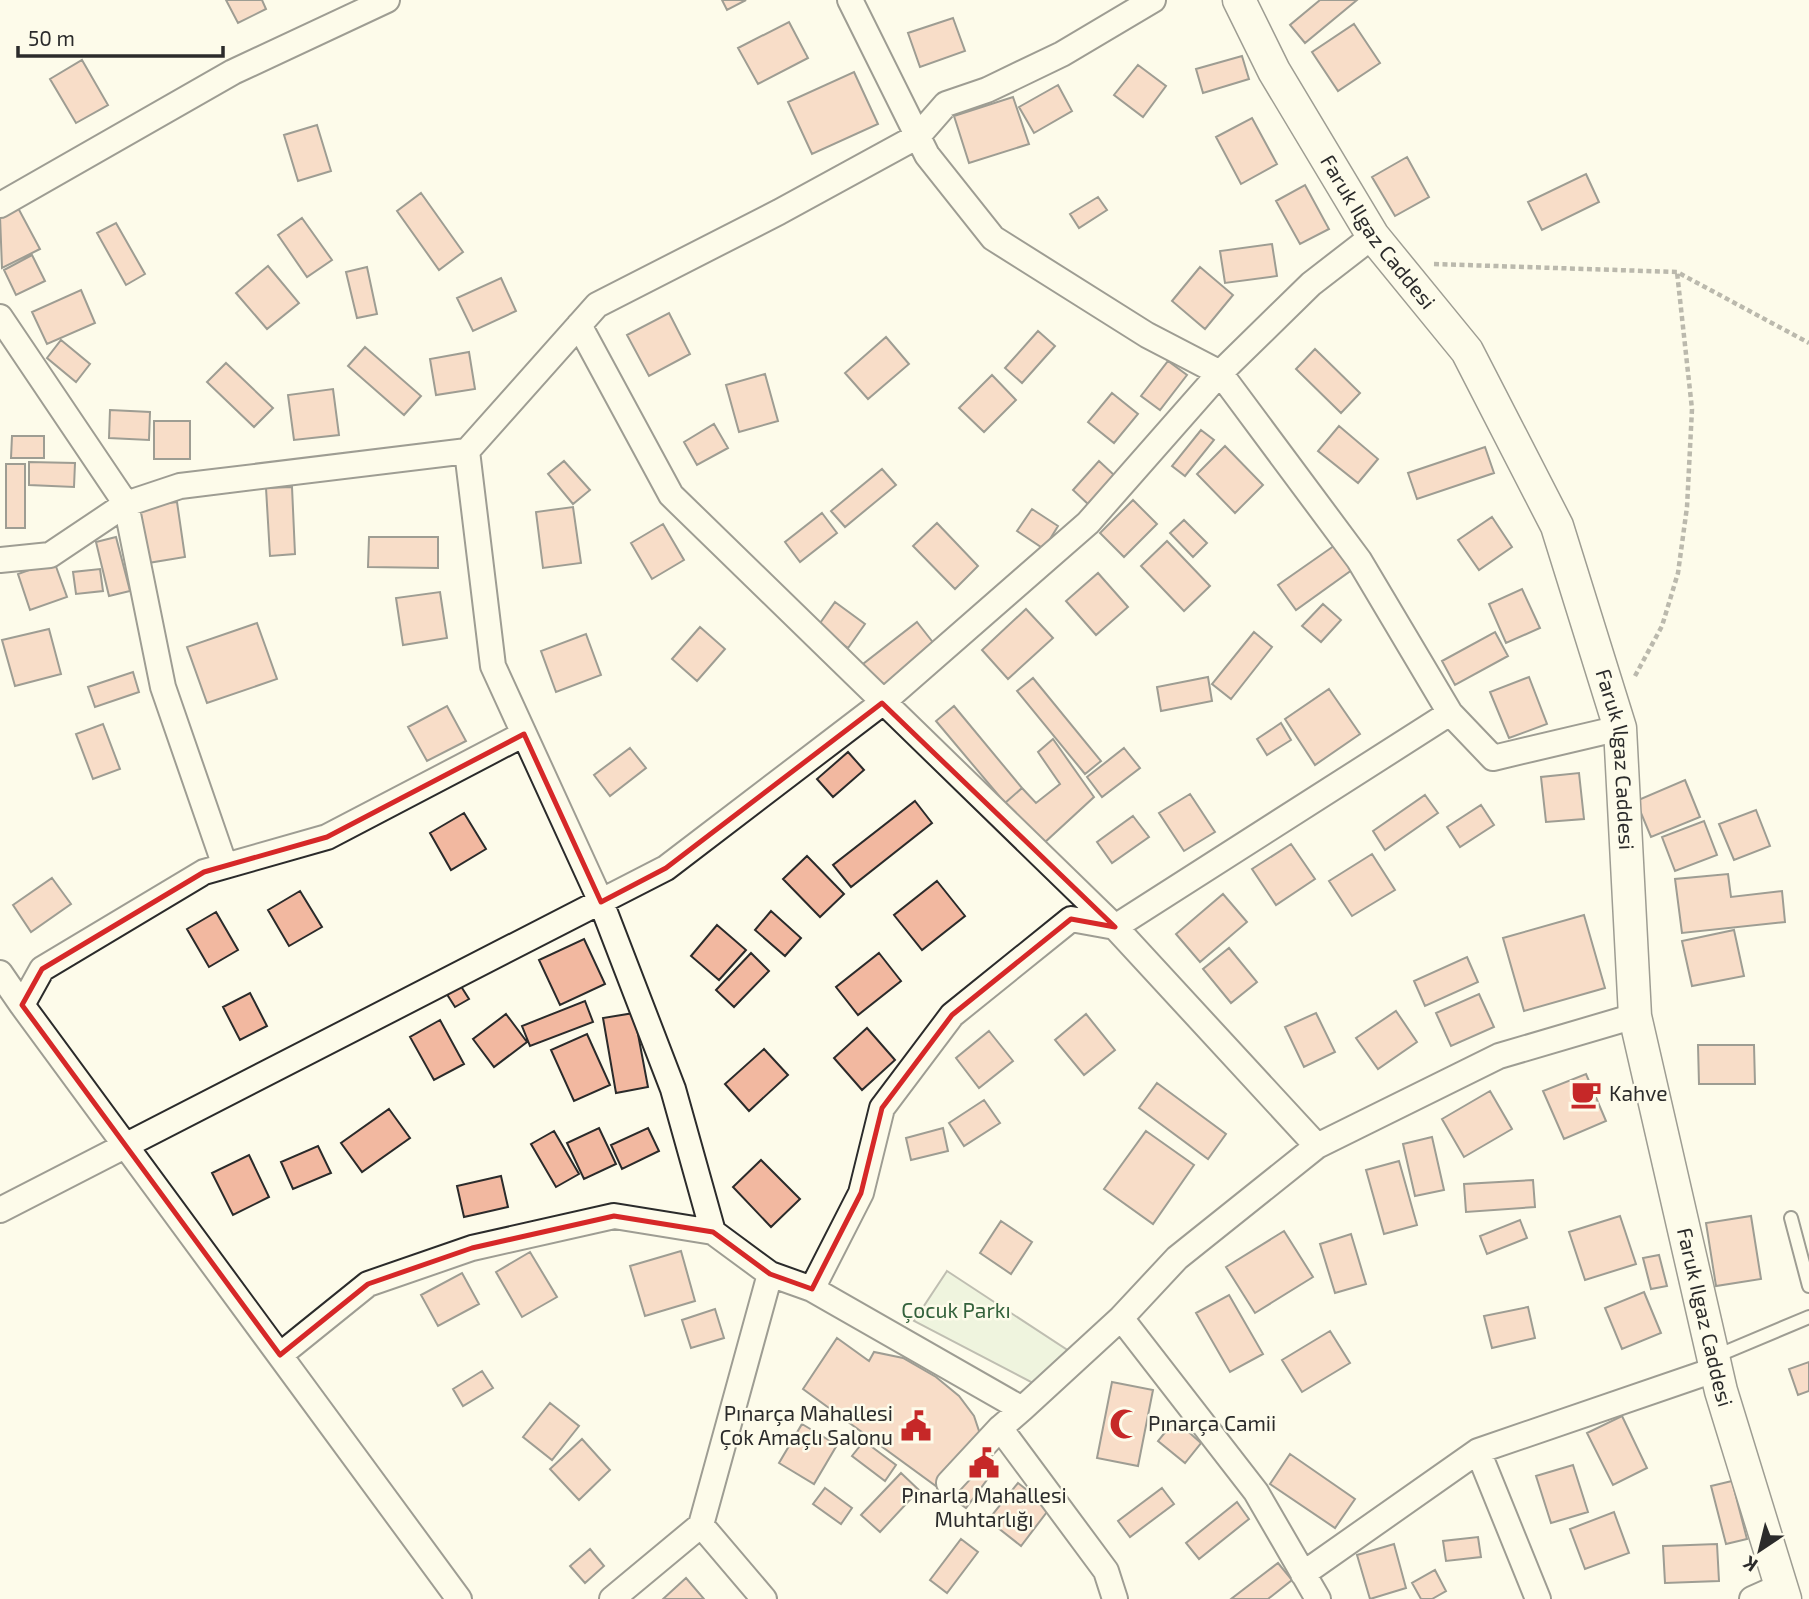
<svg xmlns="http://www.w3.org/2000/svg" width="1809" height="1599" font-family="'Exo 2',sans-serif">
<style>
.green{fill:#deebd1;stroke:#74746e;stroke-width:2}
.building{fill:#f2b8a0;stroke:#2b2b2b;stroke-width:2}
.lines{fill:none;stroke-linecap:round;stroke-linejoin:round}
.service-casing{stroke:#2b2b2b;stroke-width:16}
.minor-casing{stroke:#2b2b2b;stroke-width:28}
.tertiary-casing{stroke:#2b2b2b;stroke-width:35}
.path{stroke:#6a6964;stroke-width:4.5;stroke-dasharray:5 3.5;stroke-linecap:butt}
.service{stroke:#fdfbea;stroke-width:12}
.minor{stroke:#fdfbea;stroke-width:24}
.tertiary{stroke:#fdfbea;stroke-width:32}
.marked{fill:none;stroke:#d62828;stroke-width:5;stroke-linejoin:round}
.labels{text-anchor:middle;stroke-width:5;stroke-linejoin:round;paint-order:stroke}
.street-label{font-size:21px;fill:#2b2b2b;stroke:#fdfbea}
.poi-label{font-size:21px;fill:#2b2b2b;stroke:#fdfbea;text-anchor:start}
.park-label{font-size:21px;fill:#34623c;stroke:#fdfbea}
</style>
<rect width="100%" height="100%" fill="#fdfbea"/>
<path class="green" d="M947,1271L1075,1355L1047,1383L1031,1382L914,1321Z"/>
<path class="building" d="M226,0H262L266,9L238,23Z
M722,0H746L727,10Z
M1320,0H1357L1305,43L1290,25Z
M953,18L965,51L920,67L908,33Z
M789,22L808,58L758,84L738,48Z
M1354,24L1380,63L1338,91L1312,52Z
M1242,56L1249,79L1203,93L1196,69Z
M82,60L108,105L76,123L50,79Z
M1138,65L1166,86L1143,117L1114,95Z
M854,72L878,124L812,154L788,102Z
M1058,85L1072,111L1034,133L1019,107Z
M1013,97L1029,144L969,163L954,116Z
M1252,118L1277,164L1241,184L1216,137Z
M317,125L331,171L298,181L284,135Z
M1407,157L1429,197L1395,216L1372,177Z
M1586,174L1599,202L1542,230L1528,202Z
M1305,185L1329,229L1300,244L1276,201Z
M421,193L463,252L439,270L397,211Z
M1098,197L1107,210L1079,228L1070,214Z
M17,206L40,249L2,268L0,216Z
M302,218L332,260L307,277L278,235Z
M116,223L145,274L126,285L97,233Z
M1272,244L1277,276L1225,283L1220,251Z
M32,255L45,281L16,295L4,270Z
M268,266L299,303L267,329L236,293Z
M367,267L377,314L357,318L346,272Z
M1200,267L1233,295L1205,329L1172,301Z
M501,278L516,311L473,331L457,298Z
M81,290L95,323L47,344L32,312Z
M669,313L690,354L649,376L627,335Z
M1038,331L1055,346L1022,383L1005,368Z
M886,337L909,364L868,399L845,373Z
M61,340L90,364L76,382L47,358Z
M365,347L421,396L404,415L348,366Z
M1315,349L1360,393L1341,413L1296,369Z
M469,352L475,389L436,395L430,359Z
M1168,361L1187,375L1160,410L1141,396Z
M226,363L273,408L254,427L207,382Z
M765,374L778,421L739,432L726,385Z
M992,375L1016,400L984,432L959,408Z
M333,389L339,435L294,440L288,395Z
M1112,393L1138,414L1114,443L1088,422Z
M110,410L150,412L149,440L109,438Z
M154,421H190V459H154Z
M714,424L728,448L697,465L684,442Z
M1339,426L1378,459L1358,483L1318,451Z
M1201,430L1214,440L1185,476L1172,466Z
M12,436H44V458H11Z
M1225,446L1263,485L1235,513L1197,474Z
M1485,447L1494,473L1417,499L1408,473Z
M564,461L590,490L573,504L548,474Z
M1099,461L1114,475L1088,504L1073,490Z
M29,462L75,463L74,487L29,485Z
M6,464H25V528H6Z
M882,469L896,485L845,527L831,511Z
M292,487L295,554L270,556L266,488Z
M1133,500L1157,524L1124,557L1100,533Z
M177,502L185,557L148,563L139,507Z
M573,507L581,563L543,568L536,512Z
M1032,509L1058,526L1044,549L1017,531Z
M822,513L837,533L800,562L785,542Z
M1492,517L1512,547L1479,570L1458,540Z
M1184,520L1207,543L1193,557L1170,533Z
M937,523L978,566L955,589L913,546Z
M663,524L684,560L652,579L631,543Z
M116,537L130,591L109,596L96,542Z
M369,537H438V568L368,567Z
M1167,541L1210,586L1184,611L1141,566Z
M1338,543L1356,567L1296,610L1278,585Z
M54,561L67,597L30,610L18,574Z
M100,569L103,591L76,594L73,572Z
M1098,573L1128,607L1096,635L1066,601Z
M1522,589L1540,628L1506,643L1489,604Z
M440,592L447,638L403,645L396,598Z
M835,602L865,624L848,648L818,626Z
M1323,604L1341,620L1321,642L1302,626Z
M1026,609L1053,638L1008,679L982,650Z
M917,622L935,645L882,687L863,664Z
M257,623L277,679L207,703L187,647Z
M700,627L725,649L697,681L672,659Z
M49,629L61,674L15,686L2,640Z
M1254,632L1272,647L1231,699L1212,684Z
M1495,632L1508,656L1455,685L1442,661Z
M586,634L601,675L556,692L541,651Z
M133,672L139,692L95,707L88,687Z
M1208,677L1212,701L1161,711L1157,687Z
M1529,677L1547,724L1509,738L1490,692Z
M1033,678L1101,761L1085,774L1017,691Z
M1329,689L1360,734L1315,765L1285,719Z
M447,706L466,741L427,761L408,727Z
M954,706L1022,788L1005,803L936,721Z
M1281,723L1291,740L1267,755L1257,739Z
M103,724L120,769L93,779L76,734Z
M1053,739L1094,797L1044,843L1005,803L1022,788L1036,803L1060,784L1038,752Z
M630,748L646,768L610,796L594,775Z
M1124,748L1140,768L1102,797L1087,777Z
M848,752L864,770L833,797L817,779Z
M1579,773L1584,819L1546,822L1541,777Z
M1685,780L1700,817L1651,837L1636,801Z
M1190,794L1215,832L1184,851L1159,813Z
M1425,795L1438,813L1385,850L1373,831Z
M915,801L932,823L851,887L833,865Z
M1481,805L1494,825L1460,847L1447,827Z
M1756,810L1770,846L1734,860L1719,824Z
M464,813L486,849L451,870L430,833Z
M1133,816L1149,837L1112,863L1097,842Z
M1704,821L1717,855L1675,871L1662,837Z
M1291,844L1315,879L1276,905L1252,869Z
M1372,854L1395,890L1352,916L1329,881Z
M807,856L844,894L820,917L783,879Z
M1728,874L1731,897L1782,891L1785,922L1682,933L1675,879Z
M52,878L71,904L31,932L13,905Z
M937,881L965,916L922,950L894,915Z
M300,891L322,927L289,946L268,910Z
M1223,894L1247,922L1200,962L1176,934Z
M771,911L801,938L785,956L755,930Z
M216,912L238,950L209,967L187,929Z
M1584,915L1605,988L1524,1011L1503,938Z
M717,925L746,950L719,980L691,956Z
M1734,930L1744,976L1692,986L1682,941Z
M584,939L605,984L560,1005L539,960Z
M1229,948L1257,982L1231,1003L1203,969Z
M751,953L769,971L734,1007L716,990Z
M879,953L901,981L858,1015L836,987Z
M1467,957L1478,982L1425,1006L1414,981Z
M457,980L469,999L455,1007L443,988Z
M250,993L267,1026L240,1040L223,1007Z
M1479,994L1494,1027L1451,1046L1436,1013Z
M585,1001L593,1022L530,1046L522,1026Z
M1396,1011L1417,1042L1378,1069L1356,1038Z
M634,1013L648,1087L616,1093L603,1018Z
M1316,1013L1335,1052L1304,1067L1285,1027Z
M506,1014L527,1042L494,1067L473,1039Z
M1086,1014L1115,1050L1084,1075L1055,1040Z
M440,1020L464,1064L434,1080L410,1037Z
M867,1028L895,1060L862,1090L834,1058Z
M989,1031L1013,1061L979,1088L956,1058Z
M587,1034L610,1085L574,1101L551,1050Z
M1698,1045H1754L1755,1084H1699Z
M764,1049L788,1075L749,1111L725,1084Z
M1586,1074L1606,1121L1564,1139L1543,1091Z
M1157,1083L1226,1134L1208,1159L1139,1108Z
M1490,1091L1512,1129L1464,1157L1442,1119Z
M984,1100L1000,1123L964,1146L949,1123Z
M389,1109L410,1138L362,1172L341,1143Z
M599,1128L616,1164L584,1179L567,1143Z
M648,1128L659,1151L622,1169L611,1145Z
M943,1128L948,1151L911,1160L906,1138Z
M554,1131L579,1174L556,1187L531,1144Z
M1146,1131L1194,1165L1153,1224L1104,1189Z
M1432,1137L1444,1190L1415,1196L1403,1144Z
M318,1146L331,1173L293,1189L281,1162Z
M249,1155L269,1197L233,1215L212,1173Z
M761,1160L800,1199L771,1227L733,1187Z
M1399,1161L1417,1225L1384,1234L1366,1170Z
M501,1176L508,1207L464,1217L457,1186Z
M1533,1180L1535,1207L1466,1212L1464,1184Z
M1620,1216L1636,1264L1585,1280L1569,1232Z
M1751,1216L1761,1279L1716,1286L1706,1223Z
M1520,1220L1527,1238L1487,1254L1480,1236Z
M1001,1221L1032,1242L1011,1274L980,1253Z
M1284,1231L1313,1277L1255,1313L1226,1267Z
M1351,1234L1366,1284L1335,1293L1320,1244Z
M681,1251L695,1301L645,1316L630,1266Z
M530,1252L557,1297L522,1317L496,1272Z
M1659,1255L1667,1286L1651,1289L1643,1258Z
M462,1273L479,1304L438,1326L421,1295Z
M1644,1292L1661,1333L1622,1349L1605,1308Z
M1229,1295L1263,1354L1230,1372L1196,1313Z
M1528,1307L1535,1338L1492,1348L1484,1316Z
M715,1309L724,1338L691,1348L682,1320Z
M1330,1331L1350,1363L1302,1392L1282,1360Z
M837,1338L869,1361L874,1352L903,1358L936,1377L959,1396L974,1416L981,1437L975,1448L998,1465L966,1508L803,1389Z
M1809,1362V1391L1798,1395L1789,1369Z
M482,1371L493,1388L463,1406L453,1389Z
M1112,1382L1153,1390L1138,1466L1097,1458Z
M550,1403L579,1426L552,1460L523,1437Z
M1622,1416L1647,1468L1613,1485L1587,1433Z
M1175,1420L1201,1443L1185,1463L1158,1441Z
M802,1424L837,1445L814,1484L779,1463Z
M582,1439L610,1470L579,1500L550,1469Z
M864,1441L896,1465L885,1481L852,1456Z
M1290,1454L1355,1499L1335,1528L1270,1484Z
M1573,1465L1588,1512L1551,1523L1536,1476Z
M901,1473L919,1490L880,1532L861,1515Z
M1732,1481L1747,1539L1726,1544L1711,1486Z
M1018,1483L1050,1508L1021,1546L988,1520Z
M825,1488L852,1508L841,1524L813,1504Z
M1162,1488L1174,1504L1130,1537L1118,1521Z
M1237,1502L1249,1519L1199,1559L1186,1543Z
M1614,1512L1629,1553L1585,1569L1570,1529Z
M1478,1537L1481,1557L1446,1561L1443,1541Z
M961,1539L978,1552L947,1593L930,1580Z
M1394,1544L1406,1588L1370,1599L1357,1555Z
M1717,1544L1719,1581L1665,1583L1663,1546Z
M590,1549L604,1566L585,1583L570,1566Z
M1278,1563L1292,1580L1268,1599H1231Z
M1435,1570L1446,1591L1432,1599H1421L1412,1583Z
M686,1578L704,1599H663Z"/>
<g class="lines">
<g class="service-casing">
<path id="service" d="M1791,1218L1809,1286
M1714,1357L1809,1317"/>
</g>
<g class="minor-casing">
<path id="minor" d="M850,0L927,155L993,238L1147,335L1220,373L1359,560L1450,713L1493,758L1620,728
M0,205L233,72L387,0
M0,317L126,504L163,687L225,866
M579,325L671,495L1115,927L1317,1146
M467,451L493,666L601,902L673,1089L713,1232L770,1274L812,1289L1022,1409L1121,1318L1177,1258L1317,1146L1499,1056L1635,1016
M0,560L50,555L126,504L180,486L467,451L597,305L779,212L918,136L946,104L987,90L1062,54L1153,0
M0,973L22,1005
M0,1210L666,868L882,703L1088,523L1220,373L1311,284L1373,236
M812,1289L861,1193L882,1108L952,1015L1071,919L1115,927L1450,713
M1121,1318L1256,1492L1318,1599
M280,1355L368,1284L472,1248L614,1216L713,1232
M1022,1409L1000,1428L1106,1571L1115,1599
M1478,1451L1538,1599
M949,1483L1000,1428
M701,1525L764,1599
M1303,1574L1478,1451L1717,1369
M459,1599L22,1005L42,969L204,872L327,837L524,734
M612,1599L701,1525L770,1274
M1752,1599L1781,1586"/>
</g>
<g class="tertiary-casing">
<g id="tertiary">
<path id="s1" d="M1239,0L1274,71L1373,236L1467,351L1557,526L1620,728L1635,1016L1721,1391L1785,1599"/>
</g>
</g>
<path class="path" d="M1434,264L1677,272L1809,343
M1635,676L1662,626L1678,573L1687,507L1692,409L1677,272"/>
<use href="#service" class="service"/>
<use href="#minor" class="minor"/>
<use href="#tertiary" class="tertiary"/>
</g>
<path d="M0 0H1809V1599H0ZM882,703L1115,927L1071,919L952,1015L882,1108L861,1193L812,1289L770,1274L713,1232L614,1216L472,1248L368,1284L280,1355L22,1005L42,969L204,872L327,837L524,734L601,902L666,868Z" fill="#fdfbea" fill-opacity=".55" fill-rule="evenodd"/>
<path class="marked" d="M882,703L1115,927L1071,919L952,1015L882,1108L861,1193L812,1289L770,1274L713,1232L614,1216L472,1248L368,1284L280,1355L22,1005L42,969L204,872L327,837L524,734L601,902L666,868Z"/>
<defs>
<g id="cafe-bare" transform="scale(2.415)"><path d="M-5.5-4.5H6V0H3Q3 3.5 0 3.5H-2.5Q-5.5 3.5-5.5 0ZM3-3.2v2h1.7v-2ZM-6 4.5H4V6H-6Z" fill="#c62828" stroke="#fdfbea" stroke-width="2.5" paint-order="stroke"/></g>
<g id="mosque-bare" transform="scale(2.415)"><path d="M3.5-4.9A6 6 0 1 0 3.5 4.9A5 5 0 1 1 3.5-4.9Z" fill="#c62828" stroke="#fdfbea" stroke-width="2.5" paint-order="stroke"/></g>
<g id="civic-bare" transform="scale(2.415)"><path d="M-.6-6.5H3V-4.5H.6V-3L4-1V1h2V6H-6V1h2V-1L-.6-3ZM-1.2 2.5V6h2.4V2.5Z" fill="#c62828" stroke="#fdfbea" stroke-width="2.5" paint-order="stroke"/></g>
</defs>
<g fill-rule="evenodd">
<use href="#cafe-bare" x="1586" y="1094"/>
<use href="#mosque-bare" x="1125" y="1424"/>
<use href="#civic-bare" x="916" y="1426"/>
<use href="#civic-bare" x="984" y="1463"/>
</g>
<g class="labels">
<g class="street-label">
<text dy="7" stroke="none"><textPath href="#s1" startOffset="271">Faruk Ilgaz Caddesi</textPath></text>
<text dy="7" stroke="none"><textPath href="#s1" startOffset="859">Faruk Ilgaz Caddesi</textPath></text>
<text dy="7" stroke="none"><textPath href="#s1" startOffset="1426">Faruk Ilgaz Caddesi</textPath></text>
</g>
<g class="poi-label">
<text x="1609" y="1101">Kahve</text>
<text x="893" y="1421" text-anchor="end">Pınarça Mahallesi<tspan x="893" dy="24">Çok Amaçlı Salonu</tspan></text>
<text x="1148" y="1431">Pınarça Camii</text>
<text x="984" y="1503" text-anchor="middle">Pınarla Mahallesi<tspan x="984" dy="24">Muhtarlığı</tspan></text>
</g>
<g class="park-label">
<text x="956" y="1318">Çocuk Parkı</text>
</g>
</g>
<g transform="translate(1760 1550) rotate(215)" stroke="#fdfbea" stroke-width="5" paint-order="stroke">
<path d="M0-5L12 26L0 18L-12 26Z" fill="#2b2b2b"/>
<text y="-10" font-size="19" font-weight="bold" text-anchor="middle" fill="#2b2b2b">K</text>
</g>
<path d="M18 46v10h205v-10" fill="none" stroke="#2b2b2b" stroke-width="3.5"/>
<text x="28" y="46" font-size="21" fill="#2b2b2b" stroke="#fdfbea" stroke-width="5" paint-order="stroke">50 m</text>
</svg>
